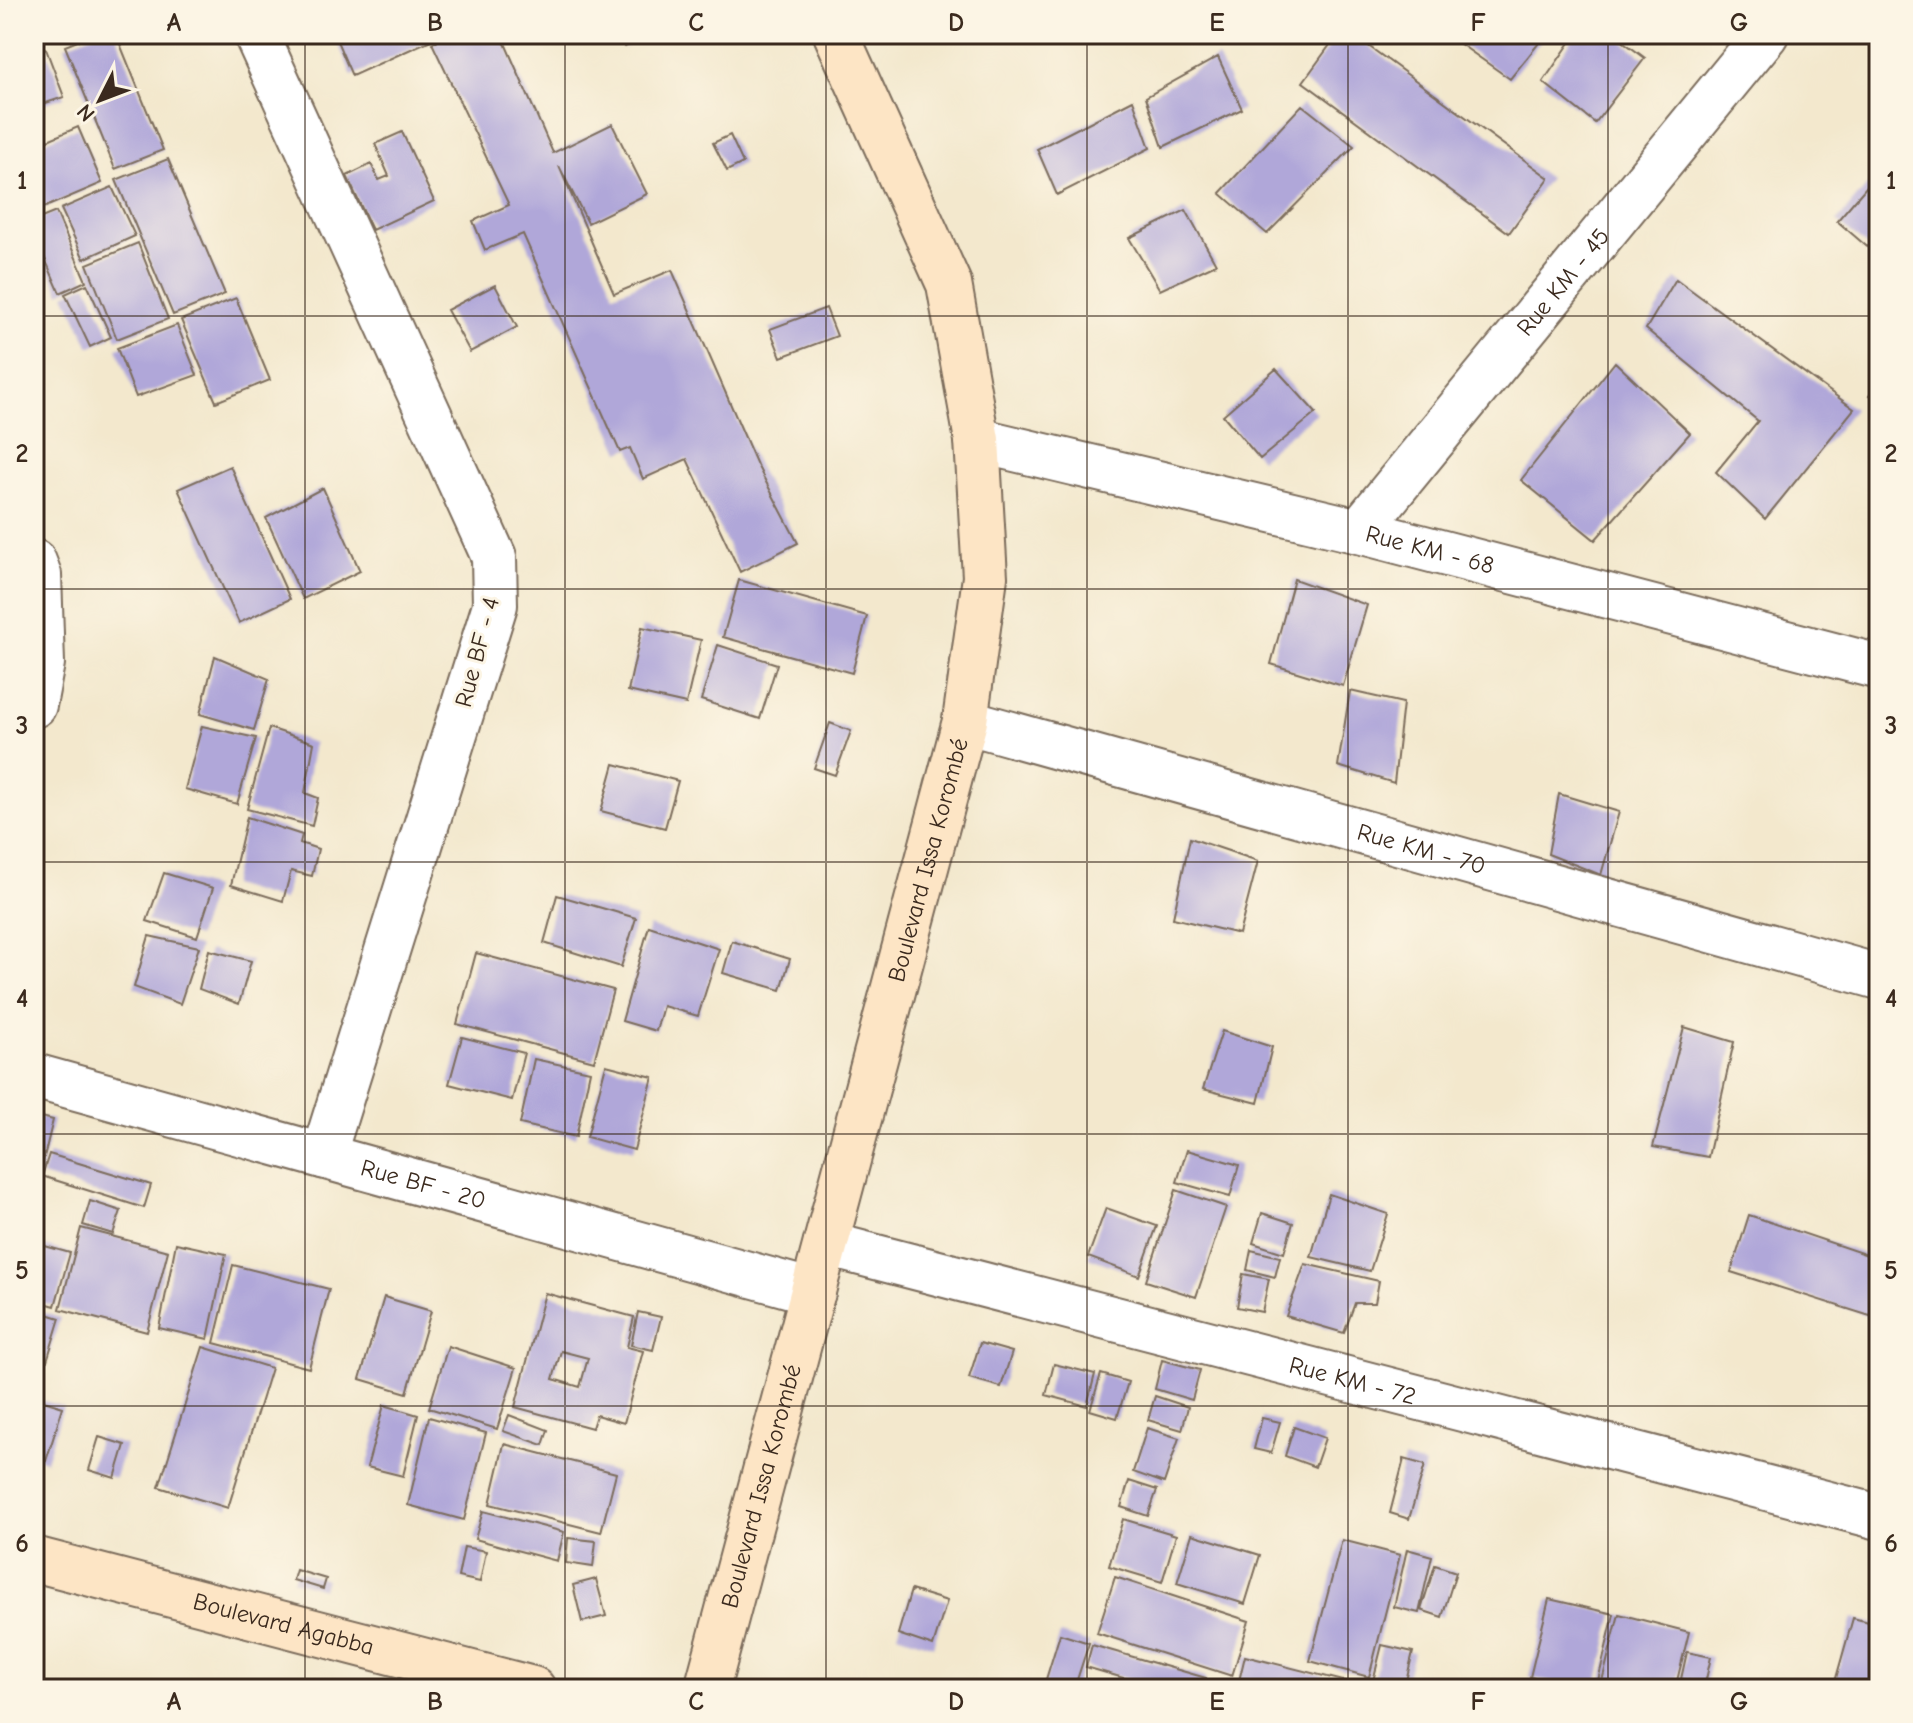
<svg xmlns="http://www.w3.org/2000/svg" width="1913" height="1723" font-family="'Comic Neue',sans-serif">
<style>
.building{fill:#b0a7d9;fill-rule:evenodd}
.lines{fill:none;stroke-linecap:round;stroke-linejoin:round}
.street-casing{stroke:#7b6c5b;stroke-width:48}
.secondary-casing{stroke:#7b6c5b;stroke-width:48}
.street{stroke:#fff;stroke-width:44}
.secondary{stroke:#fde5c5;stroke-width:44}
.grid{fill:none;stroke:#3b2a1e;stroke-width:2;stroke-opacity:0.55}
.labels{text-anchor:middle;stroke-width:6;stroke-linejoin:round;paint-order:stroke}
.street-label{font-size:24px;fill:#3b2a1e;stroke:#fcf5e5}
.neatline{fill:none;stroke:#3b2a1e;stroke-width:3}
.grid-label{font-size:26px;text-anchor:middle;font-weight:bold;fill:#3b2a1e}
</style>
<rect width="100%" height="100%" fill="#fcf5e5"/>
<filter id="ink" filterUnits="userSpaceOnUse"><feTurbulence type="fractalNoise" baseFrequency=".0125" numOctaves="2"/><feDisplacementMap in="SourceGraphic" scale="16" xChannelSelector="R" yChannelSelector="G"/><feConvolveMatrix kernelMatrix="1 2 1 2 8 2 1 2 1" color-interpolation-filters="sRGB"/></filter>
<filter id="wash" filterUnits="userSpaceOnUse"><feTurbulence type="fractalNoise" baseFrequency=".006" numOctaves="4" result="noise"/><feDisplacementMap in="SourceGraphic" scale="32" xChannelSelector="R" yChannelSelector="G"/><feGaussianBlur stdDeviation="1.8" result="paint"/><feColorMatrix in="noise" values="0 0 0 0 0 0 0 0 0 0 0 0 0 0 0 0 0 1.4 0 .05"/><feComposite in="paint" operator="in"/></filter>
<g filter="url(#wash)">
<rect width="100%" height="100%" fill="#f3e8cd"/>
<g id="blocks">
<path class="building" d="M95,34H116L163,150L115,169L65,46Z
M334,34H444L352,76Z
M450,34H501L553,153L612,124L647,194L588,223L559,166L614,294L672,270L757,465L798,543L740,572L687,459L643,479L630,448L620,452L523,234L485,250L473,221L509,205L432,43Z
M618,34H649L625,47Z
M1338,34H1352L1549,178L1509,233L1303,82Z
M1446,34H1538L1543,38L1510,79Z
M1576,34H1613L1645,58L1595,123L1543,82Z
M46,49L64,97L34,107V53Z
M1218,57L1242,109L1163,147L1146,97Z
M1133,100L1150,148L1057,195L1037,149Z
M1302,105L1354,146L1267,234L1220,193Z
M78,127L102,183L34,212V146Z
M402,132L434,201L372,230L347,176L371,164L379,180L389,176L375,144Z
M730,135L743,163L727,171L713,143Z
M168,159L225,294L173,315L116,180Z
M1879,172V257L1837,221Z
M112,187L135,236L84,259L61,209Z
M1186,210L1216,264L1160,290L1129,238Z
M56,212L86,281L60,293L34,234V221Z
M138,243L168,319L117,339L87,264Z
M1676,279L1854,409L1765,519L1716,472L1758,421L1646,329Z
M87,284L111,337L90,347L65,294Z
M495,285L517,327L470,352L447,310Z
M236,298L270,380L216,402L181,320Z
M826,308L837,336L781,357L770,329Z
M177,325L197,375L136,397L117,348Z
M34,344L46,370L34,375Z
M1615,362L1690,433L1595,540L1521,480Z
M1276,369L1316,413L1260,459L1223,415Z
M1879,384V402L1870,395Z
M230,466L290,599L239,623L178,489Z
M323,488L360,571L303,599L266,518Z
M1294,579L1367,605L1343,686L1271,664Z
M739,580L867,616L852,673L723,637Z
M642,627L701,640L686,704L628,691Z
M718,645L777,664L760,719L701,700Z
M215,656L269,679L254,730L200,714Z
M1350,691L1403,703L1394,783L1338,766Z
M830,723L851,731L835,775L814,768Z
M202,726L256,738L237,804L185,789Z
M269,728L314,743L305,793L318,798L312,826L247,809Z
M614,764L678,781L665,828L601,811Z
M1559,794L1619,812L1601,875L1548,854Z
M247,817L302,835L300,843L318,849L312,876L291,871L283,901L231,885Z
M1190,838L1258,861L1239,934L1173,918Z
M164,873L213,888L197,937L147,921Z
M557,895L636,918L621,967L544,943Z
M649,926L719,949L698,1016L663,1006L656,1031L622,1021Z
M149,936L199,947L180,1004L134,987Z
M732,941L790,959L781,990L723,973Z
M209,950L251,961L239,1004L199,989Z
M476,953L613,990L594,1061L457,1024Z
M1684,1027L1734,1042L1708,1157L1653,1147Z
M1222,1031L1272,1047L1258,1103L1203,1089Z
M462,1037L524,1053L512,1100L449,1084Z
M534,1059L590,1071L576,1137L520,1124Z
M606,1065L653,1077L634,1150L587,1137Z
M34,1115L53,1120L38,1182L34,1181Z
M1187,1150L1239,1165L1230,1197L1177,1182Z
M49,1154L151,1185L144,1208L42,1176Z
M1176,1190L1226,1207L1196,1297L1146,1281Z
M1329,1194L1388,1214L1370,1271L1311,1257Z
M90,1201L121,1211L113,1234L83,1225Z
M1106,1208L1157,1226L1139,1276L1088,1257Z
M1262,1213L1293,1223L1284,1253L1253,1243Z
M1749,1215L1879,1259V1286L1870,1316L1731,1272Z
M81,1228L168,1251L147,1332L60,1309Z
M34,1243L70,1253L55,1306L34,1300Z
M176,1243L226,1254L208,1339L159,1328Z
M1251,1250L1280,1257L1275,1277L1247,1270Z
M1305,1264L1379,1281L1375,1303H1355L1344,1333L1286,1316Z
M233,1265L329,1289L309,1368L214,1343Z
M1243,1274L1269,1279L1262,1312L1237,1307Z
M545,1293L634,1317L627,1347L643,1351L624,1423L596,1415L592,1428L515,1407ZM561,1351L588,1358L580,1387L553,1379Z
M384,1297L431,1311L407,1393L360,1379Z
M34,1310L60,1318L39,1387L34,1385Z
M638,1312L661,1317L653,1350L631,1345Z
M980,1343L1012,1352L1001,1387L969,1378Z
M448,1346L516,1368L497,1429L429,1408Z
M203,1347L271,1368L228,1508L159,1487Z
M1162,1360L1200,1370L1192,1400L1155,1389Z
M1054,1364L1095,1374L1087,1406L1046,1395Z
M1101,1374L1128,1382L1117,1418L1090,1410Z
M1155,1396L1188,1407L1182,1430L1148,1420Z
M34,1398L63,1407L46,1461L34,1457Z
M384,1405L418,1415L403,1476L367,1467Z
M509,1415L548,1430L543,1445L503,1431Z
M429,1417L486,1433L464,1520L408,1505Z
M1262,1418L1280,1422L1271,1453L1254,1449Z
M1294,1427L1325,1438L1315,1467L1285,1456Z
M1147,1428L1179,1438L1164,1483L1133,1472Z
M99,1437L125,1445L115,1478L89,1470Z
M504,1444L616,1473L601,1532L490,1504Z
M1404,1459L1425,1465L1409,1519L1390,1513Z
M1129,1481L1157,1490L1148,1516L1121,1507Z
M483,1511L564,1532L557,1561L475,1539Z
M1123,1519L1176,1535L1162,1582L1109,1566Z
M1192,1534L1260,1555L1245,1604L1177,1583Z
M568,1538L596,1541L593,1567L566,1563Z
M1342,1540L1400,1555L1369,1677L1310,1661Z
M464,1547L486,1551L480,1582L458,1577Z
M1407,1549L1432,1556L1419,1613L1394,1607Z
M1435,1565L1456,1572L1442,1617L1421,1610Z
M296,1570L326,1579L323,1589L293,1580Z
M1115,1577L1249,1621L1232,1676L1097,1633Z
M596,1579L606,1616L582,1622L573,1585Z
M911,1590L947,1601L933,1646L898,1634Z
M1549,1599L1614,1614L1596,1689H1576L1530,1677Z
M1619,1614L1689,1632L1675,1689H1600Z
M1853,1618L1879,1625V1689H1833Z
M1060,1634L1089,1643L1074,1689H1043Z
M1092,1645L1206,1678L1203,1689H1161L1086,1667Z
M1382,1645L1413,1652L1404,1689H1371Z
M1687,1652L1711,1657L1705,1684L1681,1679Z
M1245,1656L1371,1688L1370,1689H1237Z
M1525,1682L1547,1688V1689H1524Z"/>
</g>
</g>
<g filter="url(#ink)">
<use href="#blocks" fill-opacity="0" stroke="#7b6c5b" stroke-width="2"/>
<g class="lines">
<g class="street-casing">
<g id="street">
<path d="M256,34L494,557L495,605L323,1156"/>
<path id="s1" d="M977,440L1359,531L1879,667"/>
<path id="s2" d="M1359,531L1766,34"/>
<path d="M34,562L39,575L42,663L34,705"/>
<path id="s3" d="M965,721L1879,977"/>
<path id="s4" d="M34,1076L813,1292"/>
<path id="s5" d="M826,1244L1879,1517"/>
</g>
</g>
<g class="secondary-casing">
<g id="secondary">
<path id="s6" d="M34,1559L533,1689"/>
<path id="s7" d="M707,1689L965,721L985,577L977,440L949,284L836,34"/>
</g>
</g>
<use href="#street" class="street"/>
<use href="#secondary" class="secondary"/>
</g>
</g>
<path class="grid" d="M305,34V1689M565,34V1689M826,34V1689M1087,34V1689M1348,34V1689M1608,34V1689M34,316H1879M34,589H1879M34,862H1879M34,1134H1879M34,1406H1879"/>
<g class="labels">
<g class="street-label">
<text dy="8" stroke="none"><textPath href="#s2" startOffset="322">Rue KM - 45</textPath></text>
<text dy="8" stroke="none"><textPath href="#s1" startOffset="466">Rue KM - 68</textPath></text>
<text transform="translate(477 652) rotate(-75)" y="8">Rue BF - 4</text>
<text dy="8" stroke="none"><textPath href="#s3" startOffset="474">Rue KM - 70</textPath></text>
<text dy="8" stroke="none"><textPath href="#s7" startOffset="858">Boulevard Issa Korombé</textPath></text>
<text dy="8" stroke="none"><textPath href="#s4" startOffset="404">Rue BF - 20</textPath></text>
<text dy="8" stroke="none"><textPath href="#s5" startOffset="544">Rue KM - 72</textPath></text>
<text dy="8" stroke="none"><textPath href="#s7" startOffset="210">Boulevard Issa Korombé</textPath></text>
<text dy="8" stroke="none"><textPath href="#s6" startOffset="258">Boulevard Agabba</textPath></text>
</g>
</g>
<rect width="1913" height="1723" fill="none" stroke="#fcf5e5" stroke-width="88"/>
<g transform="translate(100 100) rotate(228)" stroke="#fcf5e5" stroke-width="6" paint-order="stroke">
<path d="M0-6L14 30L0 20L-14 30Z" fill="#3b2a1e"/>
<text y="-12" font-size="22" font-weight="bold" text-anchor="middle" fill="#3b2a1e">N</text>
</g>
<rect x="44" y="44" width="1825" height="1635" class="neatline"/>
<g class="grid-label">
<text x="174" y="31">A</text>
<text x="435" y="31">B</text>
<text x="696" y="31">C</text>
<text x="956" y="31">D</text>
<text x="1217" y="31">E</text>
<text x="1478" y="31">F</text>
<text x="1739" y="31">G</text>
<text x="22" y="189">1</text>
<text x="1891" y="189">1</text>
<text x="22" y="462">2</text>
<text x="1891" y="462">2</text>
<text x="22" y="734">3</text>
<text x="1891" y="734">3</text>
<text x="22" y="1007">4</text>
<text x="1891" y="1007">4</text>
<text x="22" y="1279">5</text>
<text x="1891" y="1279">5</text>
<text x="22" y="1552">6</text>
<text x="1891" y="1552">6</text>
<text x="174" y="1710">A</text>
<text x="435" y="1710">B</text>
<text x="696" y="1710">C</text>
<text x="956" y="1710">D</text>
<text x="1217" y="1710">E</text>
<text x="1478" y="1710">F</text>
<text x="1739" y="1710">G</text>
</g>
</svg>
